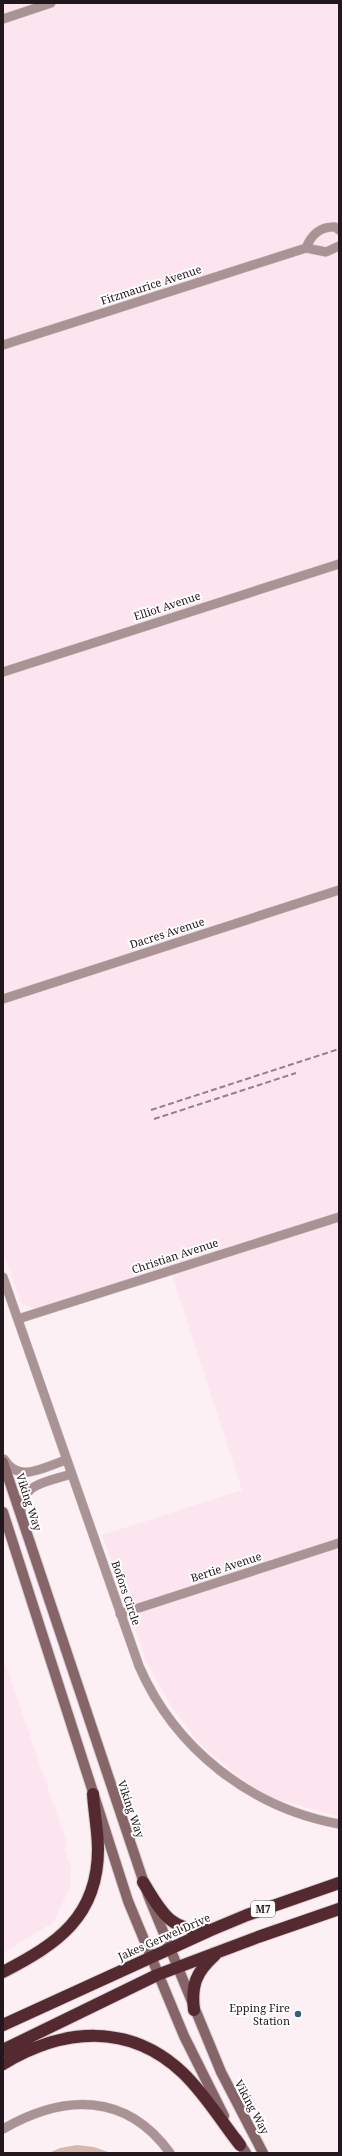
<svg xmlns="http://www.w3.org/2000/svg" width="342" height="2156" font-family="'Noto Serif',serif">
<style>
.built{fill:#fce5ef}
.green{fill:#d7b8b0}
.lines{fill:none;stroke-linecap:round;stroke-linejoin:round}
.street-casing{stroke:#d9cdd2;stroke-width:10}
.secondary-casing{stroke:#d9cdd2;stroke-width:12}
.highway-casing{stroke:#d9cdd2;stroke-width:14}
.street{stroke:#aa9395;stroke-width:9}
.secondary{stroke:#866569;stroke-width:10}
.highway{stroke:#542a30;stroke-width:12}
.rail{stroke:#8e8388;stroke-width:2;stroke-dasharray:6 3;stroke-linecap:butt}
.poi-dot{fill:#2e627e;stroke:#fff;stroke-width:1.5}
.labels{text-anchor:middle;stroke-width:4;stroke-linejoin:round;paint-order:stroke}
.shield{fill:#fff;stroke:#645d60;stroke-width:1}
.shield-label{font-size:10px;font-weight:bold;fill:#22171c}
.street-label{font-size:11px;fill:#22171c;stroke:#fff}
.poi-label{font-size:11px;fill:#22171c;stroke:#fff;text-anchor:end}
</style>
<rect width="100%" height="100%" fill="#fcf0f5"/>
<path class="built" d="M3,3H339V1817L271,1797L241,1779L201,1745L172,1708L147,1663L102,1535L242,1490L169,1265L40,1311L21,1303L3,1253Z
M3,1657L68,1846L64,1848L71,1867L70,1887L54,1922L3,1953Z"/>
<path class="green" d="M77,2145L94,2147L111,2153H49L60,2148Z"/>
<g class="lines">
<g class="street-casing">
<path id="street" d="M3,19L51,3
M306,248C311,235 321,226 335,227L339,230
M306,248L326,252L339,246
M3,345L306,248
M3,672L339,564
M3,999L339,890
M3,1277L139,1666C175,1749 251,1808 339,1824
M18,1319L339,1217
M4,1459C19,1484 44,1467 66,1460
M21,1513C20,1483 48,1482 71,1474
M120,1614L339,1543
M3,2129C64,2094 126,2092 170,2153"/>
</g>
<g class="secondary-casing">
<path id="secondary" d="M3,1462L148,1895L221,2072L263,2153
M3,1512L128,1901L184,2036L224,2116
M237,2139L246,2153"/>
</g>
<g class="highway-casing">
<path id="highway" d="M143,1882C161,1911 169,1931 207,1930
M3,1972C57,1944 98,1917 98,1849C98,1831 94,1812 93,1794
M194,2010C191,1985 196,1972 215,1955
M3,2025L211,1930L247,1915L339,1883
M3,2050L157,1975L258,1937L339,1909
M3,2064C63,2028 129,2022 183,2073C205,2094 221,2121 240,2145"/>
</g>
<use href="#street" class="street"/>
<use href="#secondary" class="secondary"/>
<use href="#highway" class="highway"/>
<path class="rail" d="M151,1110L339,1049
M154,1119L296,1073"/>
</g>
<circle class="poi-dot" cx="298" cy="2014" r="4"/>
<g class="labels">
<rect class="shield" x="251" y="1901" width="24" height="16" rx="3"/>
<g class="shield-label">
<text x="263" y="1913">M7</text>
</g>
<g class="street-label">
<text transform="translate(151 285) rotate(-18)" y="4">Fitzmaurice Avenue</text>
<text transform="translate(167 606) rotate(-18)" y="4">Elliot Avenue</text>
<text transform="translate(167 933) rotate(-18)" y="4">Dacres Avenue</text>
<text transform="translate(175 1256) rotate(-18)" y="4">Christian Avenue</text>
<text transform="translate(29 1502) rotate(72)" y="4">Viking Way</text>
<text transform="translate(226 1567) rotate(-18)" y="4">Bertie Avenue</text>
<text transform="translate(126 1593) rotate(71)" y="4">Bofors Circle</text>
<text transform="translate(131 1809) rotate(71)" y="4">Viking Way</text>
<text transform="translate(164 1937) rotate(-24)" y="4">Jakes Gerwel Drive</text>
<text transform="translate(252 2107) rotate(62)" y="4">Viking Way</text>
</g>
<g class="poi-label">
<text x="290" y="2012">Epping Fire<tspan x="290" dy="13">Station</tspan></text>
</g>
</g>
<rect width="342" height="2156" fill="none" stroke="#22171c" stroke-width="8"/>
</svg>
